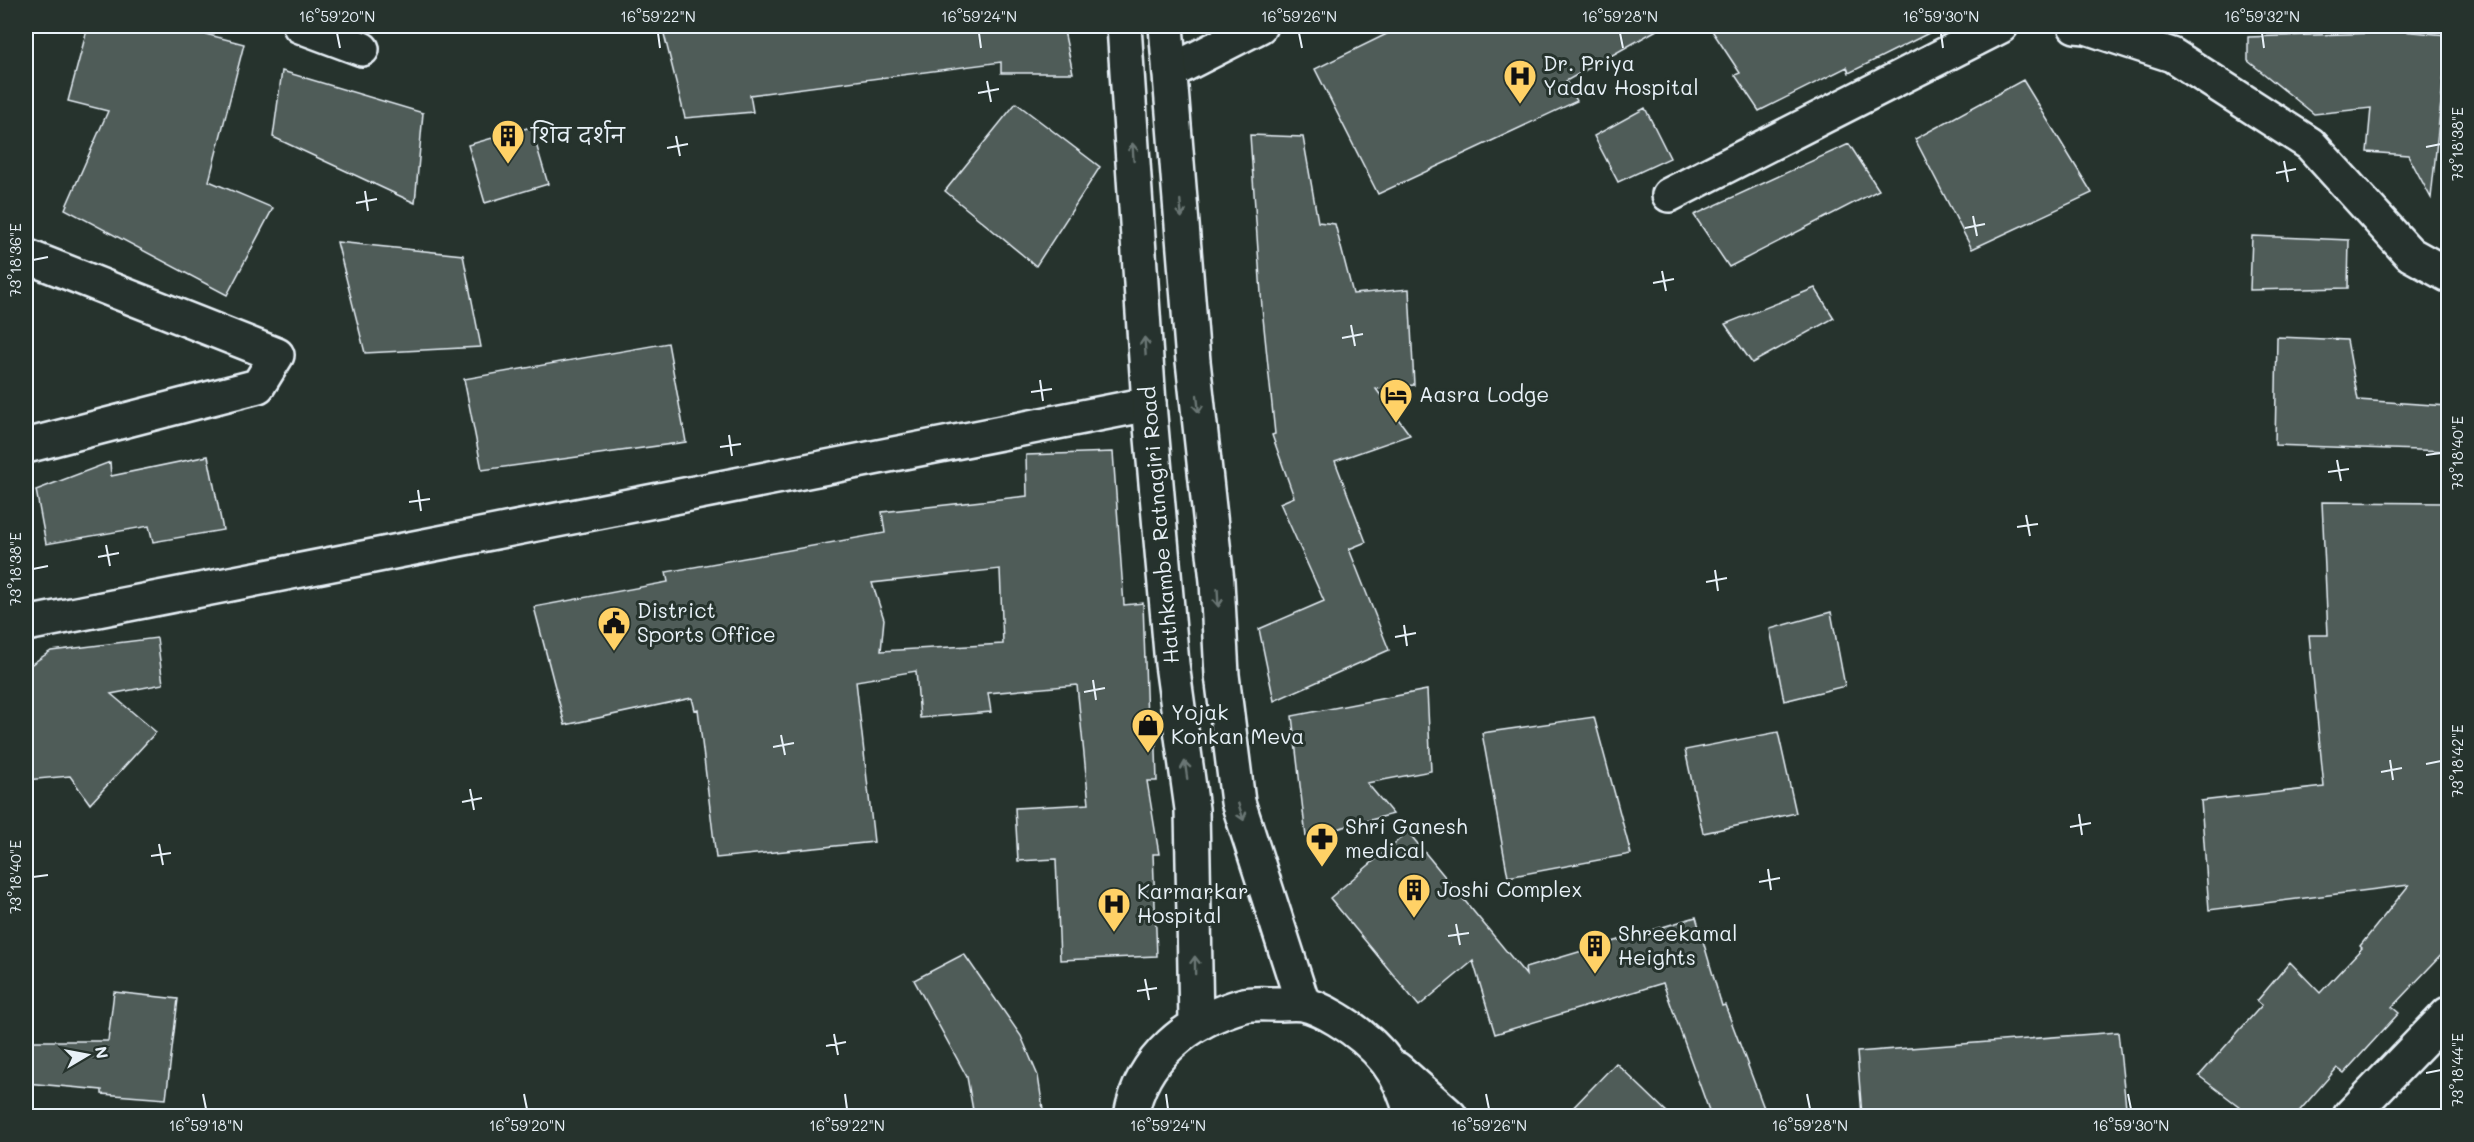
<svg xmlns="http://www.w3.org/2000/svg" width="2474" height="1142" font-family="Mali,'Playpen Sans Deva',sans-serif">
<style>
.building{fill:#505c59;stroke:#e8f1f8;stroke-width:1.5;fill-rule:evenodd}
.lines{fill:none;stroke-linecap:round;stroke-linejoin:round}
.minor-casing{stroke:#e8f1f8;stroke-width:38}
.major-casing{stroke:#e8f1f8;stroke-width:38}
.minor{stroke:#26332d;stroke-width:33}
.major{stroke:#26332d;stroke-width:33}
.oneway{stroke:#6a7674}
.ticks{fill:none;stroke:#e8f1f8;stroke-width:2}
.labels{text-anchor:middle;stroke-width:6;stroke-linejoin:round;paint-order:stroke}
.poi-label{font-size:21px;fill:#e8f1f8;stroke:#26332d;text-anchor:start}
.street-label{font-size:21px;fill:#e8f1f8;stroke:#26332d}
.neatline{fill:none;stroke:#e8f1f8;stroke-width:2}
.ticks-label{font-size:15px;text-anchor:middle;fill:#e8f1f8}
</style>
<rect width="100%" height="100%" fill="#26332d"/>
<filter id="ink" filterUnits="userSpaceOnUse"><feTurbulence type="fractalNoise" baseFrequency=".0167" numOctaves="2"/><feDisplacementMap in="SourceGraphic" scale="12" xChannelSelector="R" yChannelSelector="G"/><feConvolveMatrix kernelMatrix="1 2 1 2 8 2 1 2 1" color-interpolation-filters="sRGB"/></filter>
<g filter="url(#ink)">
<path class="building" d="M88,26H175L244,44L209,181L273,208L227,295L65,209L108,111L68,101Z
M662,26H1063L1073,73H1001V62L750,95L753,112L685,118Z
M1403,26H1664L1566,81L1577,101L1378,194L1315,69Z
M1709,26H1943L1849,73L1847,67L1759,111L1735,75L1740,73Z
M2378,29L2448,35L2431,198L2408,155L2367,152L2371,108L2314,114L2248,61V37L2378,33Z
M282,71L423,113L415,203L273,137Z
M2023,80L2092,193L1972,249L1915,139Z
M1016,103L1100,167L1036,266L945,191Z
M1645,108L1670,158L1618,182L1594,136Z
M531,127L548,184L485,203L468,145Z
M1250,135L1303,137L1318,222L1335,224L1353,294L1409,289L1414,385L1376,389L1410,435L1335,461L1366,542L1349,549L1389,650L1274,701L1259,629L1324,601L1280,503L1294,497L1272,435L1275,434L1262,308Z
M1849,144L1879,190L1729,267L1694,215Z
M2252,236L2349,240L2348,288L2250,290Z
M337,242L463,255L481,347L365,353Z
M1815,288L1834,318L1752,363L1725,324Z
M2277,337L2347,340L2358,400L2448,406V451L2275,445Z
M668,343L686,442L482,470L464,379Z
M1113,452L1124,605L1143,603L1147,721L1155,720L1157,781H1147L1159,854H1153L1157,956L1060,960L1056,859L1018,861L1015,808L1089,804L1077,685L988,693L991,712L920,718L916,671L856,681L874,842L716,858L698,709L695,710L692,698L565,725L534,607L668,582L666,572L885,533L882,512L1027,496L1026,455ZM1000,569L1003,644L881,651L884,619L872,583Z
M208,456L223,530L153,542L149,526L46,544L36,490L110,462L111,476Z
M2322,502L2448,503V948L2392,1007L2399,1013L2344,1073L2337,1068L2295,1116H2252L2199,1076L2262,1005L2257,1001L2290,962L2320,993L2362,948L2360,946L2409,885L2209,910L2201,801L2324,787L2309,635H2328Z
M1831,612L1845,686L1784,701L1770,629Z
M157,638L163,684L111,694L156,732L90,804L70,776L26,780V668L51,651Z
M1427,690L1431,771L1367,783L1393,814L1306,837L1292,716Z
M1594,717L1631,854L1508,877L1482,733Z
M1778,732L1796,813L1703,833L1685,750Z
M1408,832L1526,975L1525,968L1696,917L1722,1006L1725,1005L1767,1116H1711L1663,983L1495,1034L1473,961L1419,1006L1330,898Z
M964,954L1021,1036L1038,1076L1044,1116H974L967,1077L914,980Z
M114,992L178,999L166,1099L102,1094V1090L26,1083V1041H108Z
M2118,1032L2127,1116H1862L1857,1052Z
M1616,1063L1671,1116H1565Z"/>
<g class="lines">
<g class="minor-casing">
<path id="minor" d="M300,26L362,49
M2075,26L2086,27L2172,55L2310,144L2410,254L2448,275
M1170,72L1260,26
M1669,195L2001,26
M26,256L277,355L258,386L26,446
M26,624L1149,404
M2350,1116L2448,1014"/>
</g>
<g class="major-casing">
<path id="major" d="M1124,26L1149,404L1172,664L1192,809L1196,1023
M1166,26L1193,361L1217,581L1222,675L1238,802L1303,1004
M1397,1069L1450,1116
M1131,1116C1141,1058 1189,1020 1244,1005C1254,1003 1266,1004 1276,1004C1285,1004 1295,1003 1303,1004C1314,1006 1327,1013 1337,1019C1374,1041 1403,1072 1411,1116"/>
</g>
<use href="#minor" class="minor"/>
<use href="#major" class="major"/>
</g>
<defs><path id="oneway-shaft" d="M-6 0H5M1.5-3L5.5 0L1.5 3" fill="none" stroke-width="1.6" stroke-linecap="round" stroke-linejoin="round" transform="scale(1.5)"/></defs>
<g class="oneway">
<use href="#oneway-shaft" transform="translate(1133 152) rotate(-94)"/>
<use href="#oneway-shaft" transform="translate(1181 209) rotate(85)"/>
<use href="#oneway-shaft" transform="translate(1145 346) rotate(-94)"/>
<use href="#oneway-shaft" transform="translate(1198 404) rotate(84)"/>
<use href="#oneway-shaft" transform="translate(1218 598) rotate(87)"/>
<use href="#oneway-shaft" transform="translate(1186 770) rotate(-98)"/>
<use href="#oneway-shaft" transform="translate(1241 812) rotate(72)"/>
<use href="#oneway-shaft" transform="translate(1195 965) rotate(-91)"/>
</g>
</g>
<path class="ticks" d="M337,33L340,48M658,33L660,48M979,33L981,48M1299,33L1302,48M1620,33L1623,48M1941,33L1943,48M2262,33L2264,48M987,81L991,102M978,93L999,89M676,136L680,156M2426,147L2441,144M667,148L688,144M2284,161L2288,182M2276,173L2296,169M365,191L368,211M356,203L377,199M1973,216L1977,236M1965,228L1985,224M33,260L48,257M1662,271L1666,291M1653,283L1674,279M1351,325L1355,346M1342,338L1363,334M1040,380L1043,401M1031,392L1052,389M729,435L732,456M720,447L741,444M2426,455L2441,453M2337,460L2341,481M2328,472L2349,469M418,490L421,511M409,502L430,499M2026,515L2030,536M2017,527L2038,524M106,545L110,566M98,557L119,553M33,569L48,566M1715,570L1718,591M1706,582L1727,578M1404,625L1407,646M1395,637L1416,633M1093,680L1096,700M1084,692L1105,688M781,735L785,755M773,747L794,743M2390,760L2393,780M2426,764L2441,761M2381,772L2402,768M470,789L474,810M462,802L482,798M2079,814L2082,835M2070,827L2091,823M159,844L163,865M151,856L171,853M1768,869L1771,890M33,877L48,875M1759,882L1780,878M1456,924L1460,945M1448,936L1469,933M1145,979L1149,1000M1137,991L1157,988M834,1034L838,1055M826,1046L846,1042M2426,1073L2441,1070M203,1094L206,1109M524,1094L527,1109M845,1094L847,1109M1166,1094L1168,1109M1486,1094L1489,1109M1807,1094L1810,1109M2128,1094L2131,1109"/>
<defs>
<g id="hospital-pin" transform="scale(1.725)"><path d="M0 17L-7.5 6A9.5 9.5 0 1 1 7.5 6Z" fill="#ffd166" stroke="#26332d"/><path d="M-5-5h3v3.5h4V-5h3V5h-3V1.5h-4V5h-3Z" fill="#111"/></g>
<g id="building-pin" transform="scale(1.725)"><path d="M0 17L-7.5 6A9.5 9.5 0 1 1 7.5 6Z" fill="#ffd166" stroke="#26332d"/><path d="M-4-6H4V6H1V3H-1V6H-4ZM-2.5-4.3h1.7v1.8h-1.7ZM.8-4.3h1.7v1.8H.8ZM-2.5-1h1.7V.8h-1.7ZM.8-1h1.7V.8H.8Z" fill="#111"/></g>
<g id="hotel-pin" transform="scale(1.725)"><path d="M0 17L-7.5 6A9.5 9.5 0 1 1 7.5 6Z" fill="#ffd166" stroke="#26332d"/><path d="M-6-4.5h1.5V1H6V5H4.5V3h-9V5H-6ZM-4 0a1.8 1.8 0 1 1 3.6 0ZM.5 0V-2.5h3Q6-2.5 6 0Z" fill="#111"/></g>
<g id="civic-pin" transform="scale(1.725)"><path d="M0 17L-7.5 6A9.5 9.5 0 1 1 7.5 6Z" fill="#ffd166" stroke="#26332d"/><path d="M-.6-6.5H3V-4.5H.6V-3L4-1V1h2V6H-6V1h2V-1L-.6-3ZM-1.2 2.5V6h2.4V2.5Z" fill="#111"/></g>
<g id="shop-pin" transform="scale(1.725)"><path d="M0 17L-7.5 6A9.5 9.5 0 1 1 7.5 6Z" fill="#ffd166" stroke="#26332d"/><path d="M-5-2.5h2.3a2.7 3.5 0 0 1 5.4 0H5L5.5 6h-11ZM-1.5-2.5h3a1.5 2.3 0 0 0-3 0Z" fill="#111"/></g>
<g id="pharmacy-pin" transform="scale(1.725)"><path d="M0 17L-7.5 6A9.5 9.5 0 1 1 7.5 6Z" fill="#ffd166" stroke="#26332d"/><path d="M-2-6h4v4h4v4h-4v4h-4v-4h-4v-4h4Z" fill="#111"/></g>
</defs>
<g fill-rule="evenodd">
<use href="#hospital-pin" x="1520" y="76"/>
<use href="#building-pin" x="508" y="136"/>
<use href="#hotel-pin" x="1396" y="395"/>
<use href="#civic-pin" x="614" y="623"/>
<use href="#shop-pin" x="1148" y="725"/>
<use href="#pharmacy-pin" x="1322" y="839"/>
<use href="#building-pin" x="1414" y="890"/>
<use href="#hospital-pin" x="1114" y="904"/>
<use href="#building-pin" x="1595" y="946"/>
</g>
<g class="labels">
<g class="poi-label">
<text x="1543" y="71">Dr. Priya<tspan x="1543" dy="24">Yadav Hospital</tspan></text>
<text x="531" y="143">शिव दर्शन</text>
<text x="1419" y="402">Aasra Lodge</text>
<text x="637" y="618">District<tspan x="637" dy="24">Sports Office</tspan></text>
<text x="1171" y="720">Yojak<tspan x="1171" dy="24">Konkan Meva</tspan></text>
<text x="1345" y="834">Shri Ganesh<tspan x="1345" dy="24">medical</tspan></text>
<text x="1437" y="897">Joshi Complex</text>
<text x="1137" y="899">Karmarkar<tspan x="1137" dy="24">Hospital</tspan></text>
<text x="1618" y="941">Shreekamal<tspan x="1618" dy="24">Heights</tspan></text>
</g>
<g class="street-label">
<text transform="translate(1160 525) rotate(-95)" y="7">Hathkambe Ratnagiri Road</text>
</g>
</g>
<rect width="2474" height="1142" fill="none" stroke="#26332d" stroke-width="66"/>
<g transform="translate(87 1055) rotate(80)" stroke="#26332d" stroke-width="4.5" paint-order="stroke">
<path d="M0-4.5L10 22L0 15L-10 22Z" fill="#e8f1f8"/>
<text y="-9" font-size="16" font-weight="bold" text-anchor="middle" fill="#e8f1f8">N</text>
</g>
<rect x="33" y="33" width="2408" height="1076" class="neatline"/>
<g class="ticks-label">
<text x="337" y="22">16°59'20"N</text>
<text x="658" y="22">16°59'22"N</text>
<text x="979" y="22">16°59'24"N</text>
<text x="1299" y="22">16°59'26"N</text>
<text x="1620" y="22">16°59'28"N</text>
<text x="1941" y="22">16°59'30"N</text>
<text x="2262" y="22">16°59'32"N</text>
<text transform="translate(2458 144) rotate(-90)" y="5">73°18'38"E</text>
<text transform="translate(16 260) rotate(-90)" y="5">73°18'36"E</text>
<text transform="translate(2458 453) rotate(-90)" y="5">73°18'40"E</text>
<text transform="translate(16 569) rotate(-90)" y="5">73°18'38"E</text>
<text transform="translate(2458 761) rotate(-90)" y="5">73°18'42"E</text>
<text transform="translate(16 877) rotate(-90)" y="5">73°18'40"E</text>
<text transform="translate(2458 1070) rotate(-90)" y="5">73°18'44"E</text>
<text x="206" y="1131">16°59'18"N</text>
<text x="527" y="1131">16°59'20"N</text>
<text x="847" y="1131">16°59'22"N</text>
<text x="1168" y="1131">16°59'24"N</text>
<text x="1489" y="1131">16°59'26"N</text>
<text x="1810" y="1131">16°59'28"N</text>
<text x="2131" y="1131">16°59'30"N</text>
</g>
</svg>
